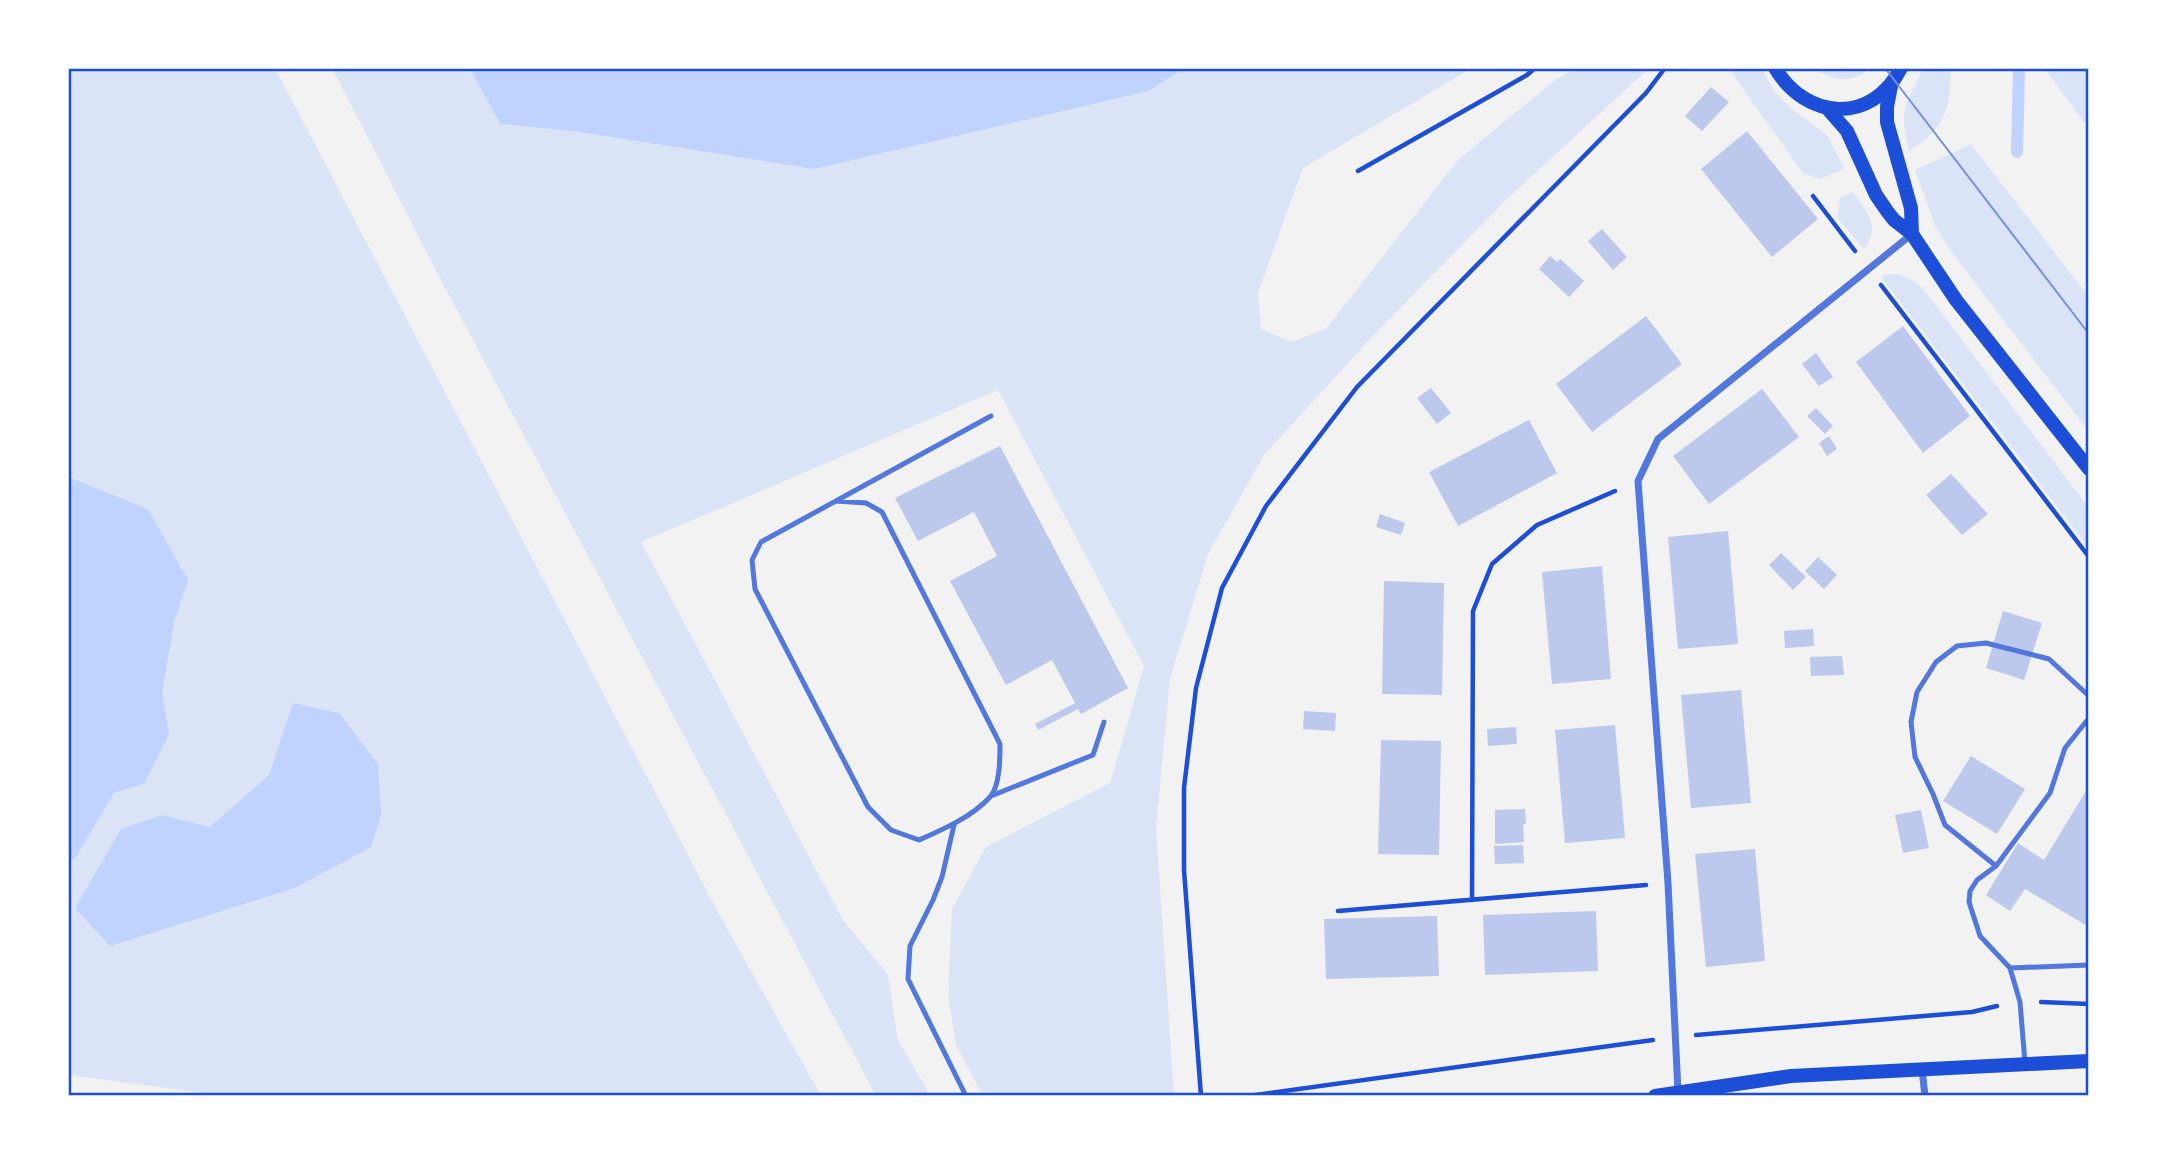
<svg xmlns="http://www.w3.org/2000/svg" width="2157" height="1164" font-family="'IBM Plex Sans',sans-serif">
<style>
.green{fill:#dbe4f7}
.water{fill:#bfd3fe}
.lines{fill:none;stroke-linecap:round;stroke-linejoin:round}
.stream{stroke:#bfd3fe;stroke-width:12}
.building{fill:#bdc9ec}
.path{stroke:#1d4ed8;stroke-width:4.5}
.service{stroke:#5277de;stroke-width:5}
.minor{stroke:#5277de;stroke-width:7}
.secondary{stroke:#1d4ed8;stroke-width:14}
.tram{stroke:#7290e2;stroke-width:2}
.neatline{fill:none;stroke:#1d4ed8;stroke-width:2.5}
</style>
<rect width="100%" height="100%" fill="#f2f2f2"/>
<path class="green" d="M68,68H275L718,912L821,1096H227L68,1075Z
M332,68H470L500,124L580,132L1149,91L1185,68H1472L1303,168L1258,293L1261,329L1291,342L1326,329L1458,160L1556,79L1576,68H1649L1506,200L1372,337L1264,455L1208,554L1170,679L1156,828L1174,1096H983L956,1045L948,995L952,909L986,847L1110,783L1144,666L998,390L641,542L843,920L888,975L898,1040L931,1096H876L442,282Z
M1728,68H1761L1774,91L1791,108L1826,134L1832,144L1844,169L1820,179L1803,173Z
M1815,68H1871C1854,83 1832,82 1815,68Z
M1923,68H1951C1950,110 1946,128 1909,151C1898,106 1906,107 1923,68Z
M2044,68H2089V129Z
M1971,144L2089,297V432L1953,254L1936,228L1915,170Z
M1853,192C1866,212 1882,227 1864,249L1837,218L1840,197Z
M1889,274C1904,274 1914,280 1925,291L2089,508V548L1881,277Z"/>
<path class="water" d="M470,68H1185L1149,91L814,169L580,132L500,124Z
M68,477L148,509L188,580L174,622L162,693L169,734L144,784L114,793L76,857L68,863Z
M293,703L339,713L378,764L381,815L371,847L295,888L110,946L75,908L121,829L162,815L210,827L269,775Z"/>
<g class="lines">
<path class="stream" d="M2017,152L2019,68"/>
</g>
<path class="building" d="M1711,87L1729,102L1702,131L1685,116Z
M1747,131L1818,219L1772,257L1701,169Z
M1602,229L1627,257L1613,270L1588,241Z
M1550,256L1557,262L1560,259L1584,281L1569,297L1539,269Z
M1646,316L1682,364L1592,432L1556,384Z
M1903,326L1970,416L1923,453L1856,362Z
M1816,353L1833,377L1819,386L1802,364Z
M1431,388L1451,413L1437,424L1417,398Z
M1762,389L1799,437L1709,504L1673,456Z
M1816,408L1833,426L1825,434L1807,416Z
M1529,420L1557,473L1458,526L1429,472Z
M1829,436L1837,449L1827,456L1819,443Z
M1000,446L1128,688L1081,714L1078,709L1038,730L1035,724L1075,703L1052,660L1006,685L950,581L997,556L974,512L918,541L895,498Z
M1951,474L1988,514L1962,535L1926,495Z
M1380,514L1405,523L1401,535L1376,527Z
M1728,531L1738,644L1678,649L1668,537Z
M1781,553L1806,577L1793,590L1769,565Z
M1818,557L1837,575L1824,589L1805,571Z
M1602,566L1611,679L1552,684L1542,572Z
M1384,581L1444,583L1442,695L1382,694Z
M2003,611L2042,623L2024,680L1986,668Z
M1813,629L1814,646L1785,648L1784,631Z
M1842,656L1844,675L1811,676L1810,657Z
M1741,690L1751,803L1691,808L1681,695Z
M1304,711L1336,713L1335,731L1303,729Z
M1615,725L1625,838L1565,843L1555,730Z
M1516,727L1517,744L1488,746L1487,729Z
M1381,740L1441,741L1439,855L1378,854Z
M1971,756L2025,789L1997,834L1943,801Z
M2089,786V927L2025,889L2010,911L1986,895L2018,843L2044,860Z
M1525,809L1526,824H1523L1524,842L1495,844V810Z
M1921,810L1929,848L1903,853L1895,815Z
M1523,845L1524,863L1495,864L1494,846Z
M1755,849L1765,961L1706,967L1695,854Z
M1596,911L1598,971L1485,975L1483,915Z
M1437,916L1439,976L1326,979L1324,919Z"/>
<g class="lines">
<path class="path" d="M1358,171L1527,75L1535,68
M1813,196L1855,251
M1881,285L2089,557
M1472,900L1473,611L1492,564L1537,525L1615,491
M1338,911L1646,885
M2041,1002L2089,1004
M1696,1035L1972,1012L1997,1006
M1201,1096L1184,870V788L1196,688L1222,588L1266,506L1357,387L1646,93L1665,68
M1248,1096L1653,1040"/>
<path class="service" d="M836,501L866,503L882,512L1000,744C1000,759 1000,786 990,797C972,817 942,830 919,840L891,830L868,807L755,589L752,560L761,542L991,416
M991,796L1093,755L1104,722
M954,825L942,877L933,900L910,946L908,979L966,1096
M1996,866L1945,825L1933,794L1915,757L1911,722L1917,692L1936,662L1957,646L1986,643L2049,659L2089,696
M2010,968L2089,965
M2025,1063L2020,1002L2010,968L1980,936L1969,902L1970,891L1977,880L1996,866L2050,793L2065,748L2089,718"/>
<path class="minor" d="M1922,1069L1925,1096
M1678,1092L1668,883L1638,481L1658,439L1912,234"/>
<path class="secondary" d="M1775,68C1806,120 1872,125 1901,68
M1891,86L1887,107V122L1911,208L1912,234
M1826,107L1847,131L1876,195L1887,211L1894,220L1912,234L1956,300L2089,469
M1655,1096L1791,1076L2089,1061"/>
<path class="tram" d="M1885,68L2089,334"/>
</g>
<rect width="2157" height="1164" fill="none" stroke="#ffffff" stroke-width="140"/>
<rect x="70" y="70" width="2017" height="1024" class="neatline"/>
</svg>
